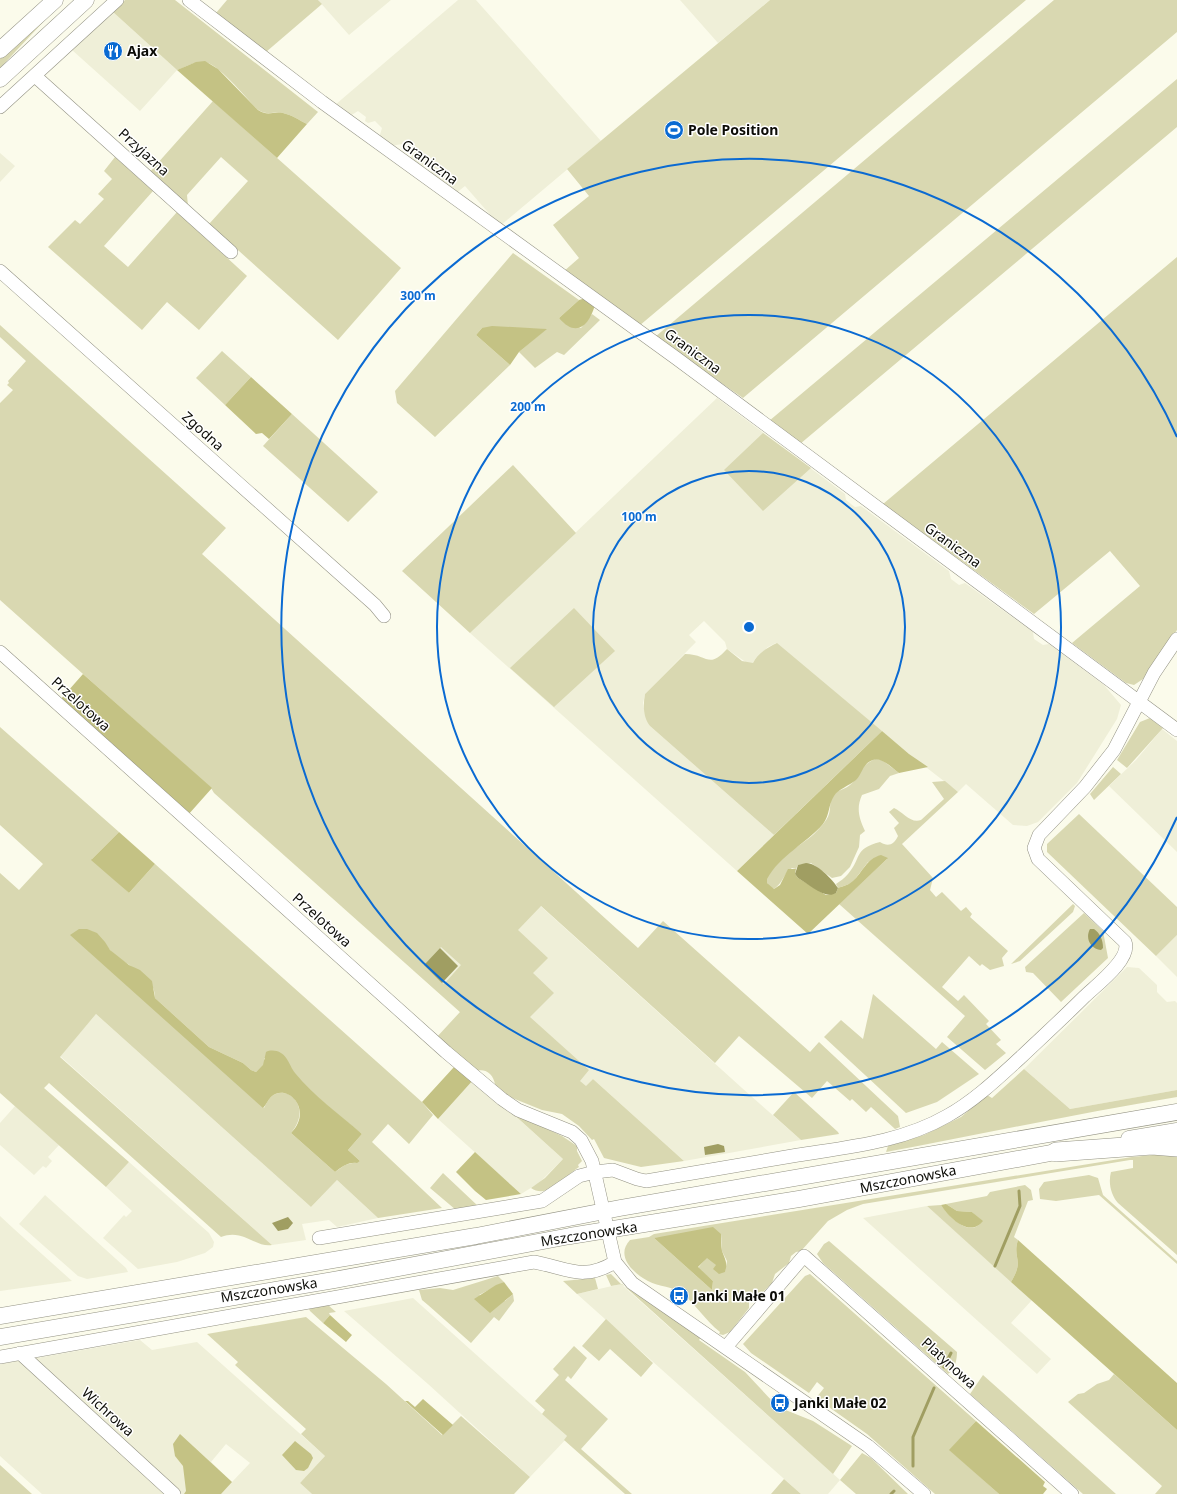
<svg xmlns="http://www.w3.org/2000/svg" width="1177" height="1494" font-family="'Noto Sans',sans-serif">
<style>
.built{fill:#efefd8;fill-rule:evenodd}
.green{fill:#d9d8b1;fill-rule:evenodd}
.forest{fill:#c4c284}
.water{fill:#a09e62}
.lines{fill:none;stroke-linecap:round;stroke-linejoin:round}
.stream{stroke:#a09e62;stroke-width:3}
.minor-casing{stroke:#939284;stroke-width:14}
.major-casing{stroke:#939284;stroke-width:17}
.highway-casing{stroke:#939284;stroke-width:20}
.minor{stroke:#fff;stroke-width:13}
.major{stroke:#fff;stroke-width:16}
.highway{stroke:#fff;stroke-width:19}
.ring{fill:none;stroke:#0a6ad2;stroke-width:2}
.labels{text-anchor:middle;stroke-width:3;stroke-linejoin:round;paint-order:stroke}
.poi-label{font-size:14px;font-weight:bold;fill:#0c0c07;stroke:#fff;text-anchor:start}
.street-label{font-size:14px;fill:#0c0c07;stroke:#fff}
.centre{fill:#0a6ad2;stroke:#fff;stroke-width:2}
.ring-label{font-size:12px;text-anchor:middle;font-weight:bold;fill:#0a6ad2;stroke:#fff;stroke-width:3;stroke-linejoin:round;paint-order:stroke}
</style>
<rect width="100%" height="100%" fill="#fbfbeb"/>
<path class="built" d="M318,0H391L349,35Z
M458,0H476L601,141L500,226L465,186L455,194L428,175L433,169L426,164L422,169L409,160L413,154L402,144L391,146L379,138L382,128L375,121L368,123L365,121L366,117L358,111L350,116L335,105Z
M680,0H770L718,43Z
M113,12L177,70L140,111L72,50Z
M0,153L15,166L0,182Z
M717,398L845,494L846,500L851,504L855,507L861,506L949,571L951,579L959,585L965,583L1033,632L1034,639L1043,645L1049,644L1104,685L1121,705L1117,719L1077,783L1038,822L1027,826L1013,825L966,784L958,792L909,754L776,643L768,647L755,659L753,663H747L727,649L725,642L704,621L689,635L696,642L645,694L643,703L645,714L650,726L774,835L737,871L470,633Z
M1162,729L1177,741V852L1109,786L1136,760Z
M463,836L742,1088L801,1140L684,1161L593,1079L567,1108L413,970Z
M1177,935V977L1156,956Z
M1127,967L1139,968L1157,985V992L1167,1002L1175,1001L1177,1003V1090L1070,1109L1024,1069Z
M96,1014L311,1207L337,1180L378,1218L337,1227L329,1220L302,1224L306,1240L272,1245L60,1056Z
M474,1079L563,1159L539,1183L521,1194L438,1119Z
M15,1106L59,1145L48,1157L52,1161L46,1168L43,1166L34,1175L0,1145V1123Z
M129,1162L209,1233L214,1242L213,1247L205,1253L177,1262L138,1269L103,1238L124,1215L126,1217L132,1211L106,1187Z
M45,1195L126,1268L128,1272L87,1279L78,1276L19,1224Z
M927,1206L1032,1300L1011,1323L1051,1359L1037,1374L863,1218Z
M0,1216L14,1229L72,1281L0,1291Z
M621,1284L840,1480L828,1494H801L577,1294Z
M413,1298L568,1437L530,1477L428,1384L344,1311Z
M140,1340L152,1350L197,1342L325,1456L300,1483L312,1494H180L31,1359ZM226,1444L250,1463L232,1482L211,1462Z
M22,1360L169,1494H42L0,1456V1364Z"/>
<path class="green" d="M125,0H175L318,112L307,124C299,120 292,115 283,113C272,111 269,117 257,109C247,99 217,62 204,62C195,61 185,67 177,70L113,12Z
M227,0H318L322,4L266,52L216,13Z
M770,0H1026L639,326L563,272L579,258L553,225L589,196L567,169Z
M1054,0H1177V32L743,398L655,337Z
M45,18L46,19L0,68V59Z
M1177,79V127L800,444L769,421Z
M213,101L401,268L338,340L209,224L248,181L221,157L187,195L188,206L148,174Z
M115,157L153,191L104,246L128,267L177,212L247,276L199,330L167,302L142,330L48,247L75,220L80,224L104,199L98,194L112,179L104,171Z
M513,253L579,300L559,318L581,328L592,314L600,320L564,355L557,352L535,368L519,352L546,329L482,328L476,335L510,365L435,437L397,403L395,391Z
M1177,257V630L1143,679L1134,685L1126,683L1072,643L1140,586L1110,551L1034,614L883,504Z
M0,325L226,528L202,554L638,948L663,921L810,1052L819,1042L898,1116L900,1127L895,1129L871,1107L866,1112L852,1099L850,1101L827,1081L812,1098L739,1036L715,1063L541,906L518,930L548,958L533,973L554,993L530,1017L589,1070L580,1081L586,1086L593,1079L684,1161L641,1167L604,1158L594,1139L592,1140L579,1126L562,1114L542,1110L500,1093C494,1088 496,1080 490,1074C484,1068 478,1072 472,1069C462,1064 446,1046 436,1038L460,1012L214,793L211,788L0,600V403L13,390L7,385L9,383L8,381L26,361L0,337ZM441,947L461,965L444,984L424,965Z
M222,351L251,377L225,405L196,378Z
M292,414L378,492L348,522L263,446Z
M763,433L811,468L763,511L724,470Z
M513,465L576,533L470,633L402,571Z
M574,608L615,651L554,707L510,668Z
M777,643L882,731L774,835L650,726C643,717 643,705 645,694L685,654C708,654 708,670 727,649L742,661L753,663C757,654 768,647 777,643Z
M1150,718L1163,728L1127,768L1117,760L1140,722Z
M0,727L119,832L92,859L129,893L155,864L422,1102L433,1115L409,1144L388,1124L372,1142L442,1208L378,1218L337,1180L311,1207L96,1014L60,1057L272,1245C256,1248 243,1228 221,1237L49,1083L44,1088L129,1162L106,1187L0,1093V873L19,890L43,864L0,825ZM79,929C102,930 101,943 115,955C130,968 155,974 155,998L209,1047L243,1063L251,1070L256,1072L264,1065V1058L287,1060C292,1080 344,1119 362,1134L348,1150L360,1161L345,1165L335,1172L291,1133C313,1107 287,1083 271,1097C268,1100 266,1104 264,1108Z
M875,759L882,760L899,773L890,776L879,789L862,795C856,808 859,818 865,831L860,835L859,847L850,867L841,876L832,878L811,863L798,865L796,869L792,868C783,874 783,883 774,889C769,887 765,883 767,877C775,856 799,848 814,834C819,829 827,821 829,814C831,808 829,800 834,794C838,790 846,789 850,785C862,775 859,766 875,759Z
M1113,767L1121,774L1094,800L1090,794Z
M945,781L958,792L902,844L933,878L930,890L936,897L942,892L961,911L966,907L972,914L970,917L1008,951L1002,958L1004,966L990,970L982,964L980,966L969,956L942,987L958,1001L964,995L989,1021L986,1024L1001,1040L996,1044L1006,1053L985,1070L947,1037L965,1016L839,904L887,859L868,862L852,883L838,888L836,884C840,881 845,878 848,874C862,858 853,849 880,842C888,847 894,845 898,836L894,828L899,823L889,812L894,808C903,812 911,824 921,820L944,799L932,782Z
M1079,814L1177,907V935L1156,956L1047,852V844Z
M1073,904L1075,906L1073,912L1020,961L1011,964Z
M1084,913L1103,931L1108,958L1061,1002L1033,973L1026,972L1025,967Z
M873,994L936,1049L942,1042L979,1074L937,1102L906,1113L824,1037L841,1020L863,1039Z
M1024,1069L1070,1109L1177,1090V1097C1079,1113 983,1134 886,1152L888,1146L924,1135L961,1117L987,1095L992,1098Z
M794,1092L838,1132L839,1134L801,1140L773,1115Z
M511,1112L562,1136L577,1146V1151L582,1161L578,1165L579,1167C565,1176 548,1200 531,1188L545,1178L563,1159Z
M1156,1153L1177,1154V1255L1118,1203C1111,1195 1108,1183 1111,1172L1133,1168V1160H1130L863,1204L847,1210L828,1221L801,1251L796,1252L791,1256L789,1263L775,1274L772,1283L759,1296L753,1298L749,1302V1308L730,1332L723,1335L719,1334L720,1332C706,1321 696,1305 683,1294C673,1286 659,1287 648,1281C633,1273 615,1256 630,1240L649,1237L654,1234L1132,1157L1153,1155ZM721,1234L722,1251L727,1261L725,1272L707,1257L698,1268L713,1281L712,1290L654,1238Z
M443,1173L478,1206L456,1210L430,1188Z
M1089,1175L1098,1178L1103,1195L1177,1261V1264L1099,1195L1056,1201L1040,1199L1039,1189L1044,1182Z
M1025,1185L1031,1190L1033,1200L1028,1201L1014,1237L1018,1240C1012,1259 1025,1259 1011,1282L927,1206L941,1205C949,1217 971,1239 982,1221L972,1212L957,1211L946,1204L987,1196L990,1192Z
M829,1241L957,1352C957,1360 955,1369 948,1374L823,1263L817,1254L824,1244Z
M611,1274L621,1284L701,1337L699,1340L745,1372L775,1404L783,1409L813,1421L852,1446L833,1474L622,1284L611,1286L606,1275Z
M810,1274L976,1421L950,1450L999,1494H935L867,1434L816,1398L824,1388L817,1382L809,1393L751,1353L743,1344L805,1276Z
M498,1276L504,1282L479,1295L505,1301L513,1294L514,1301L499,1321L494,1317L471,1343L428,1305L422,1300L419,1290L440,1288L453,1290Z
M595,1278L598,1289L577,1294L563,1281Z
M328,1305L336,1312L329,1313L330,1315L323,1323L310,1311L309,1309Z
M306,1317L386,1384L442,1435L461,1416L530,1477L514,1494H312L300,1483L325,1456L301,1434L306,1429L235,1365L238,1362L207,1334Z
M606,1319L653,1363L641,1377L610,1349L599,1361L582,1346Z
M574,1346L587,1358L571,1379L568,1376L565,1380L608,1419L581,1449L632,1494H625L564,1440L567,1436L542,1414L545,1410L535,1401L559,1375L553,1369Z
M1114,1374L1177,1430V1494H1155L1162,1486L1068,1402L1078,1394L1084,1393L1097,1384L1109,1380Z
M983,1375L1116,1494H1083L970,1394Z
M862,1453L871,1458L908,1494H856L840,1480Z
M0,1465L32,1494H0Z
M784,1479L801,1494H771Z"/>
<path class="forest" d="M205,61L218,69L258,110C269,117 272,111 283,113C292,115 299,120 307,124L277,158L177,70L196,62Z
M586,298L595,305C589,326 576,338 559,318L579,300Z
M492,326L547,329L519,352L510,365L476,335L482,328Z
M251,377L292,414L269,439L262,433L256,434L225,405Z
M83,674L212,788L188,815L116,750C114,744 111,741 104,740L60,700Z
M882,731L909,754L928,767L899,773C892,768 882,757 873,760C862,764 863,773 856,780C849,786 838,789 834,796C828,805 830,815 823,824C806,844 781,854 767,879V883L774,889L780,885L788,869H796L795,874L798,878L826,895L836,893L838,888C843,886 849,885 853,881C863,872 866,859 881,855L888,858L808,934L737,871Z
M119,832L155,864L129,893L91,860Z
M79,929H87L97,933L105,942L110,950L129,965L140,970L152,981L155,998L209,1047L243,1063L251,1070L256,1072L263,1065L266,1052C270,1050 276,1050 281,1053C288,1057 290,1067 295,1073C314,1096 339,1114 362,1134L348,1150L360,1161L357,1163C348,1162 342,1167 335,1172L291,1133C314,1110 287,1082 271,1097C268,1100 266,1105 263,1108L70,935Z
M454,1067L474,1079L438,1119L422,1102Z
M475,1152L521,1194L486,1200L475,1191L456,1172Z
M946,1204L957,1211L972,1212L983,1221C970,1238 949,1218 941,1205Z
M713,1227L721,1234C721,1240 721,1245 722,1251C725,1259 728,1263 725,1272L719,1274L713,1269L716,1265L707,1258L698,1267L713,1281L712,1290L654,1238Z
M1018,1240L1177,1383V1430L1011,1282C1025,1259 1012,1259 1018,1240Z
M504,1282L513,1294L490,1313L474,1299L496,1285Z
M330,1315L352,1335L346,1342L323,1323Z
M423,1399L453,1425L443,1435L405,1401H408L415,1407Z
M976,1421L1045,1482L1043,1486L1047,1489L1043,1494H999L949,1450Z
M180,1434L232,1482L221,1494H184L186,1491L183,1466L175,1456L173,1444Z
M295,1441L311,1454L313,1458L308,1468L304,1471L296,1470L282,1455Z"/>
<path class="water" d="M806,863C817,863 832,879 838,888L836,893C825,900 809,884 798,878L795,874L798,865Z
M1090,929H1094C1100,933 1103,940 1103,948L1101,950C1090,949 1085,938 1090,929Z
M440,948L458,966L442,983L424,965Z
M718,1144L724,1146L725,1152L705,1155L704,1147Z
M288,1217L293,1223L288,1229L278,1231L272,1223Z"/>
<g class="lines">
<path class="stream" d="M995,1266L1020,1206L1019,1191
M944,1367L951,1353
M913,1466V1437L934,1388
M891,1494L894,1491"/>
<g class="minor-casing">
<path id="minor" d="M189,0L322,102L676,358L1177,730
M35,76L231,252
M0,107L117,0
M0,271L375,605L384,616
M0,652L446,1052L502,1099L518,1110L572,1132L581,1140L592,1161L615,1262L632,1283L868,1446L924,1494
M319,1238L542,1201L579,1176L595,1172L613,1170L637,1179L646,1181C697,1172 748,1164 798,1155C849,1147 902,1142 947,1116C974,1101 997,1079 1020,1058C1041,1038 1063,1018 1084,997C1095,986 1132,959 1125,942L1038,859L1034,848L1039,835L1085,787L1114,750L1154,673L1177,639
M726,1347L804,1256L1072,1494
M20,1353L174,1494
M0,1357L534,1262C567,1268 582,1282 615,1262"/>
</g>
<g class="major-casing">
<path id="major" d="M0,50L55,0
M0,79L86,0
M1129,1139L1177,1131
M0,1316L476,1236L620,1208L1177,1112
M0,1337L334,1280L570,1236L799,1199L1067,1150"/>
</g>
<g class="highway-casing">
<path id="highway" d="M1056,1152L1152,1145L1177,1147"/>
</g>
<use href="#minor" class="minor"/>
<use href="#major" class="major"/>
<use href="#highway" class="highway"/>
</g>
<g class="ring">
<circle cx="749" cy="627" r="156"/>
<circle cx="749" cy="627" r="312"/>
<path d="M1177 817A468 468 0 1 1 1177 437"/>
</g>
<defs>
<g id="restaurant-disc" transform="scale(1)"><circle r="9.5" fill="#0a6ad2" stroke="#fff"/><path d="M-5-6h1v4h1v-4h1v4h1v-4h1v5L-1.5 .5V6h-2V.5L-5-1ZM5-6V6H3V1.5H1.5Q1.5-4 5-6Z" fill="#fff"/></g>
<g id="stadium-disc" transform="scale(1)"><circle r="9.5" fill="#0a6ad2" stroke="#fff"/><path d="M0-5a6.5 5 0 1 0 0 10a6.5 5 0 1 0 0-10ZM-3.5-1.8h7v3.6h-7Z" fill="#fff"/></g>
<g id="bus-disc" transform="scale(1)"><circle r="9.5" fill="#0a6ad2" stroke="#fff"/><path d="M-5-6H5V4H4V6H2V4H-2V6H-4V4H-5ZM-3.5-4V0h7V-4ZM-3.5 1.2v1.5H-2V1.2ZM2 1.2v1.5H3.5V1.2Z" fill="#fff"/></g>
</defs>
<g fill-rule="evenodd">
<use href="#restaurant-disc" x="113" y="51"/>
<use href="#stadium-disc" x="674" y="130"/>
<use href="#bus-disc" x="679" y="1296"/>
<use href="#bus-disc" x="780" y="1403"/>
</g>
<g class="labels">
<g class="poi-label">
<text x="127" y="56">Ajax</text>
<text x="688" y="135">Pole Position</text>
<text x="693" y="1301">Janki Małe 01</text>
<text x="794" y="1408">Janki Małe 02</text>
</g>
<g class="street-label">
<text transform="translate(144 152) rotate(42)" y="5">Przyjazna</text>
<text transform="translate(430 162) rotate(36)" y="5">Graniczna</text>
<text transform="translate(693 351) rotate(36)" y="5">Graniczna</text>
<text transform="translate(203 431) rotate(42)" y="5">Zgodna</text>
<text transform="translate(953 545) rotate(36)" y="5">Graniczna</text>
<text transform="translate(81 704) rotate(42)" y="5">Przelotowa</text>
<text transform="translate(322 920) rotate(42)" y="5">Przelotowa</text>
<text transform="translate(908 1179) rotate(-11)" y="5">Mszczonowska</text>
<text transform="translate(589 1234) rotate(-9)" y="5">Mszczonowska</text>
<text transform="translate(269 1290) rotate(-9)" y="5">Mszczonowska</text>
<text transform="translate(949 1363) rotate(42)" y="5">Platynowa</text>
<text transform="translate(108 1412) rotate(42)" y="5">Wichrowa</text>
</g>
</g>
<circle cx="749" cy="627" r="6" class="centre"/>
<g class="ring-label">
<text x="418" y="300">300 m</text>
<text x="528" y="411">200 m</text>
<text x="639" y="521">100 m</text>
</g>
</svg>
